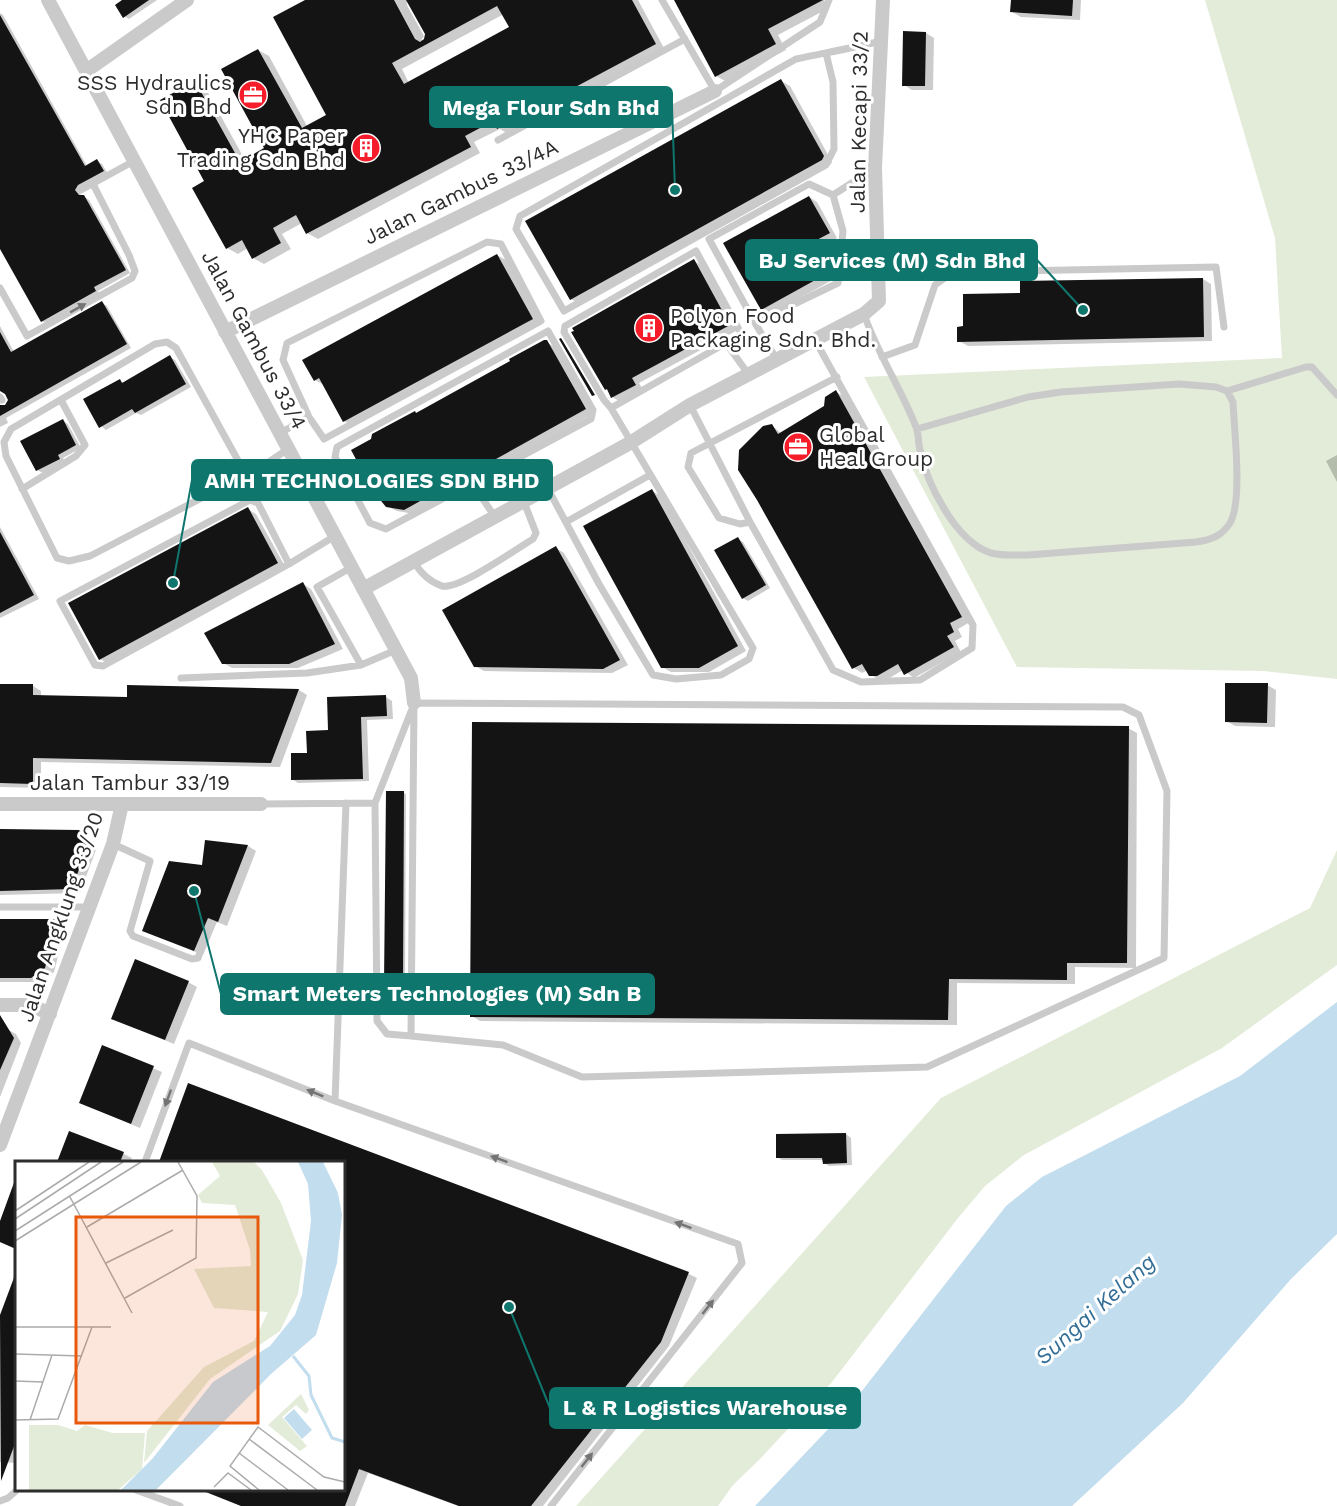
<svg xmlns="http://www.w3.org/2000/svg" width="1337" height="1506" font-family="'Work Sans',sans-serif">
<style>
.green{fill:#e3ecd8}
.water{fill:#c2ddee}
.shadow{fill:#0003;fill-rule:evenodd}
.building{fill:#141414;fill-rule:evenodd}
.lines{fill:none;stroke-linecap:round;stroke-linejoin:round}
.lane{stroke:#cacaca;stroke-width:7}
.street{stroke:#cacaca;stroke-width:14}
.oneway{fill:#747474}
.labels{text-anchor:middle;stroke-width:6;stroke-linejoin:round;paint-order:stroke}
.poi-label{font-size:21px;fill:#2d2d2d;stroke:#fff;text-anchor:end}
.street-label{font-size:21px;fill:#2d2d2d;stroke:#fff}
.water-label{font-size:22px;font-style:italic;fill:#336e96;stroke:#fff}
.inset-river{fill:none;stroke:#c2ddee;stroke-width:3}
.inset-road{fill:none;stroke:#ababab;stroke-width:1.5}
.view{fill:#e8590c;fill-opacity:0.15;stroke:#e8590c;stroke-width:3}
.inset-edge{fill:none;stroke:#2d2d2d;stroke-width:3}
.leader{fill:none;stroke:#0f766e;stroke-width:2}
.callout-dot{fill:#0f766e;stroke:#fff;stroke-width:2}
.callout{fill:#0f766e;stroke:#0f766e;stroke-width:2}
.callout-label{font-size:22px;text-anchor:middle;font-weight:bold;fill:#fff}
</style>
<rect width="100%" height="100%" fill="#fff"/>
<path class="green" d="M1205,0H1337V679L1264,671L1017,667L864,377L1282,358L1275,238Z
M1337,850V965L1222,1048L1024,1155L985,1186L958,1218L832,1382L760,1459L733,1485L718,1506H576L941,1098L1310,908Z"/>
<path class="water" d="M1337,1002V1234L1291,1279L1183,1403L1072,1506H755L851,1405L1006,1206L1042,1177L1240,1076Z"/>
<path class="shadow" d="M125,0H157L129,19L124,16Z
M308,0H408L405,10L423,42L427,33L408,0H638L665,50L508,134L500,129L474,142L480,153L318,239L307,233L302,223L282,234L291,249L264,264L253,258L248,248L238,254L227,248L206,181L195,83L206,89L245,160L266,148L258,50L269,56L307,126L328,115ZM504,14L512,28L409,83L402,69Z
M675,0H824L829,8L778,35L786,50L727,82L716,76Z
M1013,0H1081L1080,20L1021,17L1012,12Z
M0,13L3,15L87,166L97,161L102,164L108,174L84,188L80,194L89,200L130,273L98,291L100,295L47,324L42,321L0,245Z
M926,33L934,38L933,90H912L904,85Z
M781,81L790,86L832,162L831,164L579,304L571,299Z
M809,197L817,202L837,238L819,248L836,278L771,314L762,309Z
M497,255L506,260L541,324L353,426L344,421L324,385L315,380Z
M694,261L703,266L738,330L639,383L643,390L621,402L612,397L606,389Z
M1203,279L1211,284L1212,341L968,346L959,341L965,328L1022,294Z
M102,303L107,306L131,348L6,418L8,423L0,427V406L5,407L9,400L0,369V326L14,352Z
M546,342L555,347L593,414L414,514L397,511L387,506L417,414Z
M170,357L175,360L191,387L141,415L136,413L106,430L101,426L120,381L124,383Z
M836,392L845,397L970,622L958,629L962,637L955,641L961,652L914,678L903,670L886,680H880L871,675L868,670L862,673L854,668L771,425L782,434L826,407Z
M63,421L68,424L81,448L63,458L65,462L43,473L37,470Z
M1337,455V482L1326,461Z
M652,491L661,496L746,651L709,672H671L662,667Z
M248,509L256,514L286,568L109,664L100,659Z
M0,527L39,599L0,618Z
M738,539L743,542L770,588L748,601L743,598Z
M556,548L564,553L628,665L612,673L484,671L475,666Z
M303,584L311,589L343,649L298,668H232L223,663Z
M1267,685L1276,690L1275,727L1235,726L1226,721Z
M0,686H33L41,691V696L128,699V686L299,690L307,695L280,767L41,762V788L0,787Z
M386,697L392,701L393,719L367,720L369,781L298,783L292,779L308,754Z
M1128,728L1137,733L1136,968L1075,967V984L957,983V1025L480,1021L472,1016Z
M404,793L406,794L405,984H388Z
M79,831L88,837L97,847L80,893L0,895V832Z
M206,842L248,846L256,851L227,926L217,922L203,955L153,935L204,867Z
M0,920H57L66,925L54,972L40,982H0Z
M188,982L197,987L174,1044L113,1019Z
M0,1029H7L16,1034L21,1043L0,1097Z
M103,1047L162,1072L140,1128L81,1103Z
M189,1085L689,1274L697,1278L669,1346L543,1506H458L368,1473L355,1506H241L200,1490H344V1162H160Z
M70,1133L124,1154L132,1158L130,1162H59Z
M846,1134L851,1138L852,1165L829,1166L824,1163V1160H782L777,1157Z
M10,1199L16,1201V1249L0,1242V1225Z
M16,1268V1463L0,1462V1318L15,1279L13,1278Z"/>
<path class="building" d="M122,0H149L123,18L115,5Z
M305,0H394L415,39L420,42L424,39L425,34L406,0H632L656,44L497,129L493,121L465,136L471,147L306,234L296,215L273,228L281,243L252,259L242,240L226,249L192,188L204,181L160,100L195,81L240,162L264,148L221,69L258,49L302,128L326,115L273,17ZM497,6L509,27L404,84L392,63Z
M674,0H823L768,29L776,44L715,77Z
M1011,0H1073L1072,16L1010,12Z
M0,15L85,166L97,159L104,171L78,185L75,190L79,195H84L126,270L94,287L96,291L41,322L0,249Z
M903,31L926,32L925,86H902Z
M781,79L824,156L822,160L570,300L525,221Z
M809,196L830,233L811,243L828,273L761,310L723,243Z
M497,254L533,319L343,422L319,378L314,381L302,360Z
M694,259L730,325L632,378L636,385L611,398L607,389L605,390L571,332L574,331L572,328Z
M1203,278L1204,337L957,342V327L963,326V294L1020,293V281Z
M102,301L127,344L0,416V405H5L8,400L5,394L0,391V332L11,352Z
M561,338L595,395L592,396L559,339Z
M544,340H547L586,409L404,510L386,507L373,491L351,450L371,439L372,434L415,411L416,413L510,361L509,359Z
M170,355L186,384L135,413L132,409L99,428L83,399L120,379L122,383Z
M836,390L962,617L950,623L954,632L947,636L954,647L904,675L898,664L877,676H869L862,664L852,669L757,500L738,470L739,450L763,426L772,424L778,434L824,406L825,397Z
M63,419L76,445L58,455L60,459L36,471L20,441Z
M652,489L738,646L699,668H661L583,526Z
M248,507L278,563L99,660L68,603Z
M0,532L34,595L0,613Z
M738,537L766,585L742,599L714,550Z
M556,546L620,660L603,669L474,667L442,610Z
M303,582L335,644L289,664H222L204,633Z
M1225,683H1268L1267,723L1225,722Z
M0,684H33V695L127,697V685L299,689L271,763L33,758V784L0,783Z
M386,695L387,716L361,717L363,779L291,780V753H307L306,731L328,730L327,697Z
M472,722L1129,726L1127,963H1067V980L949,979L948,1020L470,1017Z
M386,791H404L403,984H384Z
M0,829L79,830L89,841L72,889L0,891Z
M205,840L248,845L218,922L208,918L194,951L142,931L169,861L202,865Z
M0,919H58L45,968L31,978H0Z
M135,959L189,981L165,1040L111,1019Z
M0,1015L14,1038L0,1070Z
M102,1045L154,1066L131,1124L79,1103Z
M188,1083L689,1272L661,1342L531,1506H459L359,1469L345,1506H241L201,1490H344V1162H159Z
M69,1131L124,1152L120,1162H57Z
M846,1133L847,1163L823,1164L822,1158H776V1134Z
M15,1180L16,1181V1249L0,1242V1221Z
M15,1275L16,1441L1,1481L0,1315Z"/>
<g class="lines">
<path class="lane" d="M400,0L420,36
M662,0L715,91L820,22L829,0
M826,53L833,82L834,149L826,165L564,311L516,229L520,216L796,59C824,53 853,48 881,41
M498,140L685,39
M81,190L134,161
M833,195L843,231L838,283L755,323L709,239L809,184L833,195L875,168
M0,288L27,336L132,278L135,271L129,255L93,184
M864,314C877,353 901,388 916,427C919,434 918,443 920,450C927,484 956,542 991,553C1003,556 1016,555 1028,555L1196,542C1211,540 1222,536 1230,523C1243,501 1234,429 1233,402L1227,391L1216,387L1179,384L1061,392L1028,397L917,429
M755,323L777,360
M726,343L742,335L696,251L565,326L564,332L604,400L611,408L726,343L749,375
M882,357L915,345L935,285L949,275L959,272L1216,267L1224,327
M1227,391L1306,367H1312L1337,395
M0,397L2,400
M690,405L750,522L833,670L861,682L920,680L972,648L973,625L815,340
M280,433L309,417L283,360L287,343L487,242L501,244L541,321L324,439L309,417
M246,475L176,348L167,342L155,344L11,429L4,442L6,456L57,558L69,561L90,556L263,466L288,449
M472,483L591,419L593,410L548,331L337,447L335,457L370,523L386,529L472,483L495,517
M22,489L76,456L85,445L61,400
M548,489L599,584L653,675L676,679L721,675L749,659L753,648L611,408
M566,522L650,475
M750,522L740,524L719,518L688,467L691,453L837,377
M414,562C420,572 430,582 442,586C459,590 516,549 533,539L536,533L524,502
M289,564L258,503L250,500L60,601L95,665L103,666L289,564L335,536
M352,567L317,587L361,665
M181,678L307,673L361,665L396,650
M414,703L1123,707L1139,715L1167,791L1164,958L927,1067L582,1077L503,1045L411,1036Z
M261,804L375,803
M113,844L150,861L130,931L133,936L192,959L198,958L207,932
M0,907H90
M411,1036L387,1034L377,1021L375,803L412,709
M335,1101L346,803
M145,1162L189,1043L335,1101L738,1244L742,1263L551,1506
M136,1490L180,1506
M0,1501L8,1498L17,1490"/>
<path class="street" d="M48,0L411,678L414,703
M86,71L187,0
M225,332L715,91
M363,589L630,443L690,405L864,314L879,301L875,168L883,0
M0,804H261
M0,1005H31L50,1014
M0,1145L113,844L122,804"/>
</g>
<defs><path id="oneway-solid" d="M-6-.8H1V-3.2L6.5 0L1 3.2V.8H-6Z" transform="scale(1.5)"/></defs>
<g class="oneway">
<use href="#oneway-solid" transform="translate(78 308) rotate(-29)"/>
<use href="#oneway-solid" transform="translate(315 1093) rotate(-158)"/>
<use href="#oneway-solid" transform="translate(168 1098) rotate(110)"/>
<use href="#oneway-solid" transform="translate(499 1159) rotate(-160)"/>
<use href="#oneway-solid" transform="translate(683 1225) rotate(-160)"/>
<use href="#oneway-solid" transform="translate(708 1307) rotate(-52)"/>
<use href="#oneway-solid" transform="translate(587 1460) rotate(-52)"/>
</g>
<defs>
<g id="office-disc" transform="scale(1.5)"><circle r="9.5" fill="#f61c29" stroke="#fff"/><path d="M-6-3h4V-5.5h4V-3h4V5H-6ZM-1-4.5V-3h2v-1.5ZM-6 0V1H6V0Z" fill="#fff"/></g>
<g id="building-disc" transform="scale(1.5)"><circle r="9.5" fill="#f61c29" stroke="#fff"/><path d="M-4-6H4V6H1V3H-1V6H-4ZM-2.5-4.3h1.7v1.8h-1.7ZM.8-4.3h1.7v1.8H.8ZM-2.5-1h1.7V.8h-1.7ZM.8-1h1.7V.8H.8Z" fill="#fff"/></g>
</defs>
<g fill-rule="evenodd">
<use href="#office-disc" x="253" y="95"/>
<use href="#building-disc" x="366" y="148"/>
<use href="#building-disc" x="649" y="328"/>
<use href="#office-disc" x="798" y="447"/>
</g>
<g class="labels">
<g class="poi-label">
<text x="232" y="90">SSS Hydraulics<tspan x="232" dy="24">Sdn Bhd</tspan></text>
<text x="345" y="143">YHC Paper<tspan x="345" dy="24">Trading Sdn Bhd</tspan></text>
<text x="670" y="323" text-anchor="start">Polyon Food<tspan x="670" dy="24">Packaging Sdn. Bhd.</tspan></text>
<text x="819" y="442" text-anchor="start">Global<tspan x="819" dy="24">Heal Group</tspan></text>
</g>
<g class="street-label">
<text transform="translate(859 122) rotate(-89)" y="7">Jalan Kecapi 33/2</text>
<text transform="translate(461 192) rotate(-26)" y="7">Jalan Gambus 33/4A</text>
<text transform="translate(254 340) rotate(62)" y="7">Jalan Gambus 33/4</text>
<text x="130" y="790">Jalan Tambur 33/19</text>
<text transform="translate(61 917) rotate(-71)" y="7">Jalan Angklung 33/20</text>
</g>
<g class="water-label">
<text transform="translate(1095 1309) rotate(-42)" y="8">Sungai Kelang</text>
</g>
</g>
<g transform="translate(15 1161)">
<rect width="330" height="330" fill="#fff"/>
<path d="M197,1H239L247,9L266,42L288,99L283,133L265,170L195,218L129,302L132,270L189,206L239,180L253,151L199,147L179,108L236,105L235,89L220,44L187,42L183,34L205,15ZM286,233L294,249L291,253L281,244L267,256L292,285L285,290L253,264ZM14,264H43L62,270L70,264L98,272H130L127,308L103,329H14Z" fill="#e3ecd8"/>
<path d="M283,1H308L323,32L327,54L322,102L301,174L256,213L141,329H106L138,297L198,221L255,185L280,154L287,134L296,60L293,23ZM279,248L297,269L287,278L269,257Z" fill="#c2ddee"/>
<path class="inset-river" d="M278,195L294,215L296,234L317,277L330,281"/>
<path class="inset-road" d="M55,36L117,152M0,50L74,1M0,58L86,1M72,66L168,9M0,70L108,1M0,80L126,1M91,102L158,69M110,137L181,97L182,35L163,1M0,166H96M0,193L67,195M0,220L28,221M0,259L43,258L77,166M15,259L37,194M234,278L302,329M224,292L273,329M199,326L213,312L236,329M244,329L215,305L243,266L309,316L330,321"/>
<path class="view" d="M61,56H243V262H61Z"/>
<rect width="330" height="330" class="inset-edge"/>
</g>
<path class="leader" d="M675 190L672 107M1083 310L1037 260M173 583L192 480M194 891L221 994M509 1307L550 1408"/>
<g class="callout-dot">
<circle cx="675" cy="190" r="6"/>
<circle cx="1083" cy="310" r="6"/>
<circle cx="173" cy="583" r="6"/>
<circle cx="194" cy="891" r="6"/>
<circle cx="509" cy="1307" r="6"/>
</g>
<g class="callout">
<rect x="430" y="87" width="242" height="40" rx="6"/>
<rect x="746" y="240" width="291" height="40" rx="6"/>
<rect x="192" y="460" width="360" height="40" rx="6"/>
<rect x="221" y="974" width="433" height="40" rx="6"/>
<rect x="550" y="1388" width="310" height="40" rx="6"/>
</g>
<g class="callout-label">
<text x="551" y="115">Mega Flour Sdn Bhd</text>
<text x="892" y="268">BJ Services (M) Sdn Bhd</text>
<text x="372" y="488">AMH TECHNOLOGIES SDN BHD</text>
<text x="437" y="1001">Smart Meters Technologies (M) Sdn B</text>
<text x="705" y="1415">L &amp; R Logistics Warehouse</text>
</g>
</svg>
